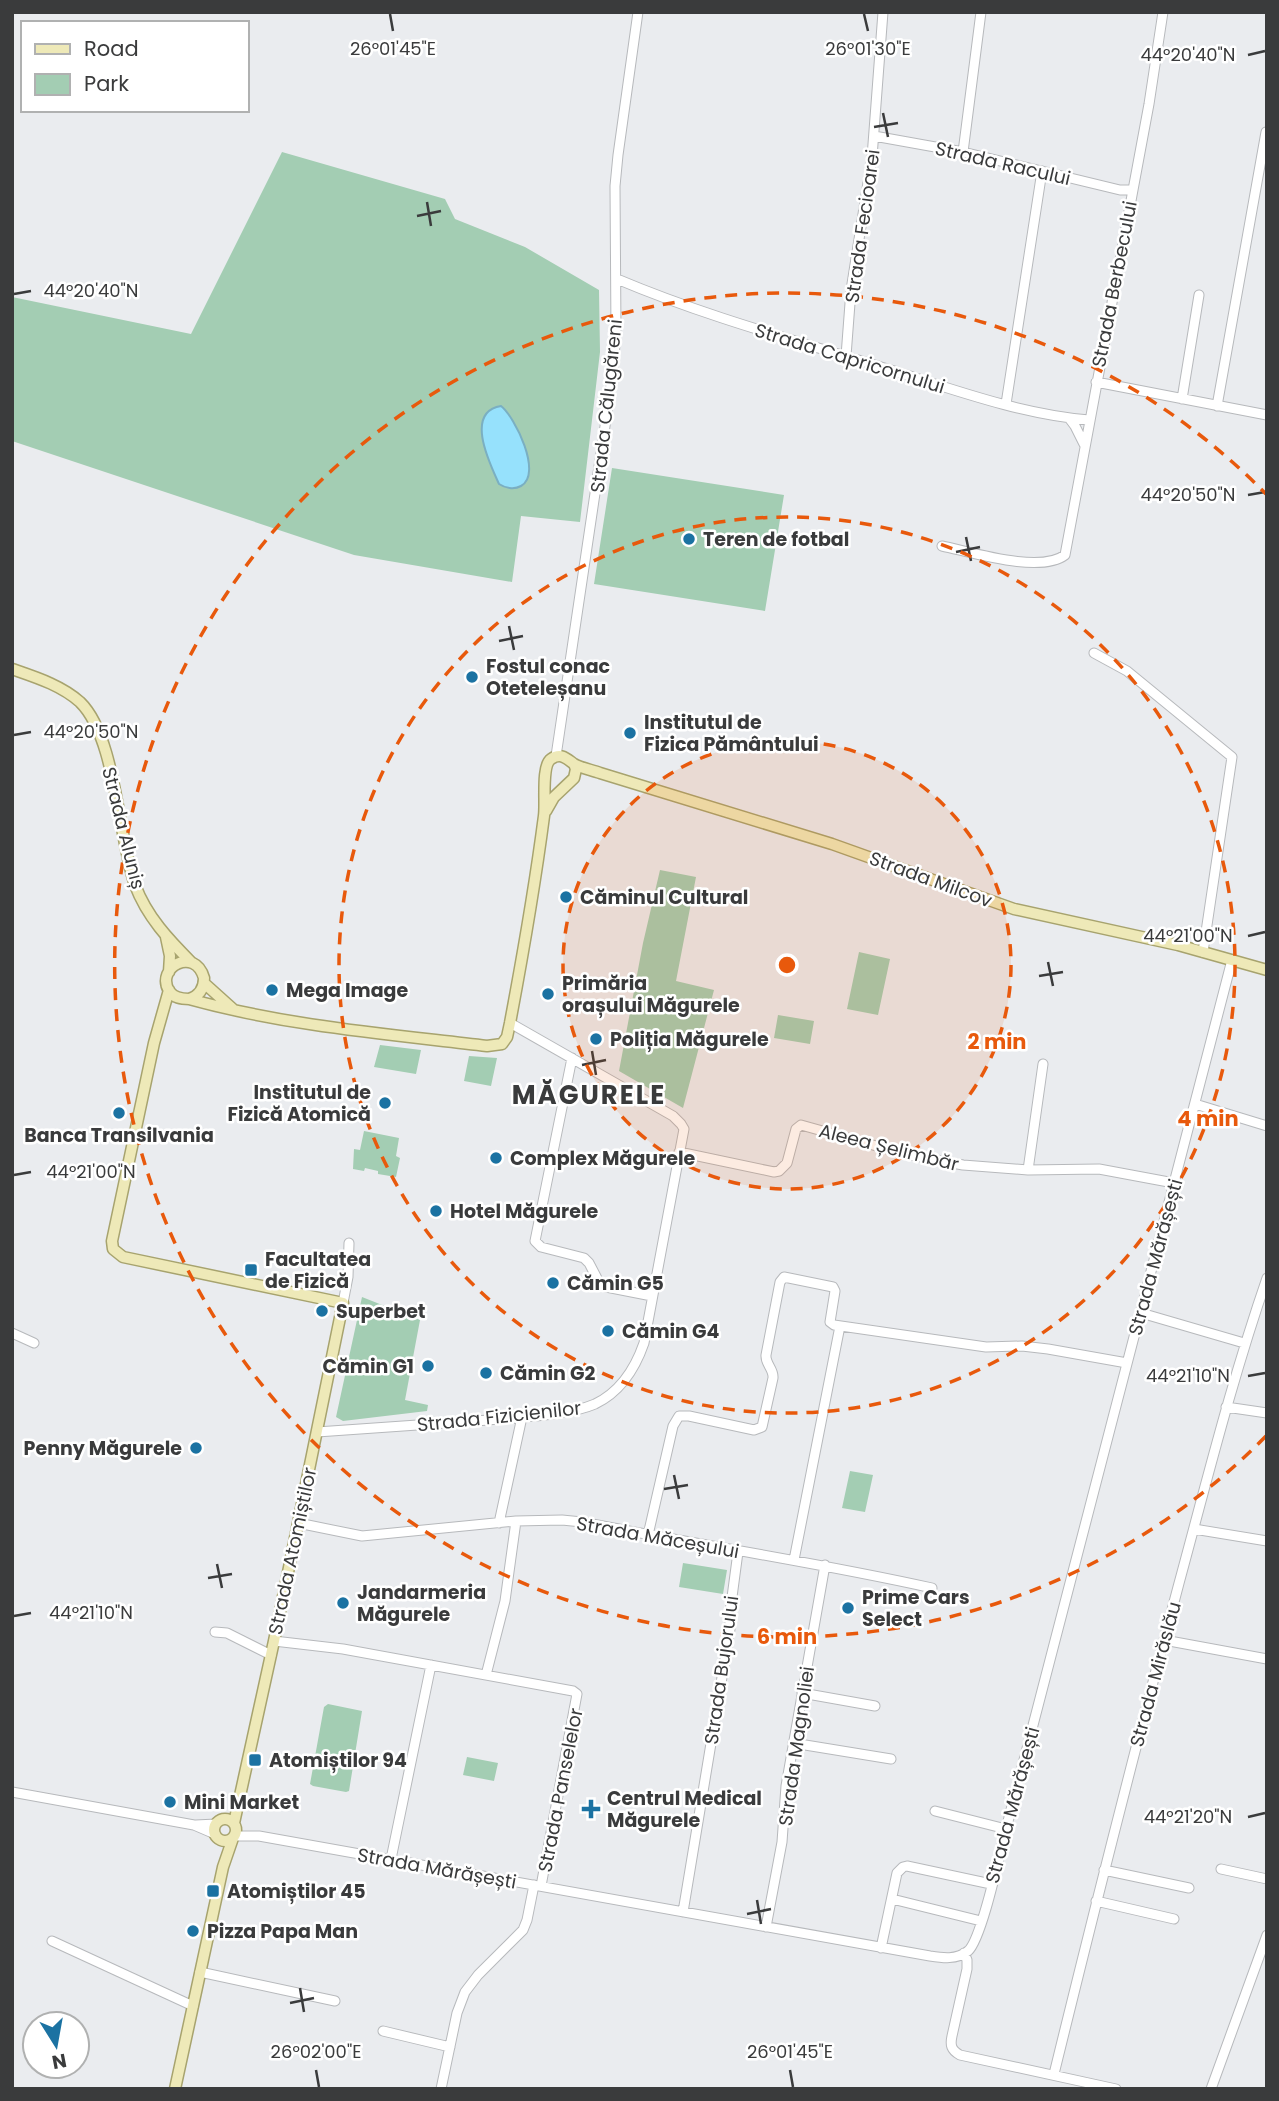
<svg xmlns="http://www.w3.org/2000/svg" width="1279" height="2101" font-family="Poppins,sans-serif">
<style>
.green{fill:#a3cdb3}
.water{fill:#96e1fc;stroke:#7aafc2;stroke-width:2}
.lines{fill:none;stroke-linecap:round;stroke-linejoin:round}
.minor-casing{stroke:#b7b9bc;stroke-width:11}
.major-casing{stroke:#a7a36e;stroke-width:13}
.minor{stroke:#fff;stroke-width:9}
.major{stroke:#eee9b8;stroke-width:10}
.ticks{fill:none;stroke:#3a3b3c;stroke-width:2.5}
.ring{fill:none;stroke:#e8590c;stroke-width:3.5;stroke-dasharray:12 9}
.poi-dot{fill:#1b72a2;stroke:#fff;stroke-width:2.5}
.labels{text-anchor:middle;stroke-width:5;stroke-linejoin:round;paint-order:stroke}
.street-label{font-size:19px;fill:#3a3b3c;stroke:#fff}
.poi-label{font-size:19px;font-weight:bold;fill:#3a3b3c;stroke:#fff;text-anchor:start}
.district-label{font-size:26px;font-weight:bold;letter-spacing:2px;fill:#3a3b3c;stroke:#fff}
.ticks-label{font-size:18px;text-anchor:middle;fill:#3a3b3c;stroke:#fff;stroke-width:5;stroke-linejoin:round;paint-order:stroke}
.centre{fill:#e8590c;stroke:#fff;stroke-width:3.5}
.ring-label{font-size:21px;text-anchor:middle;font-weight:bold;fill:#e8590c;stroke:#fff;stroke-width:5;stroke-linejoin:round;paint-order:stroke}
</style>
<rect width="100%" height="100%" fill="#eaecef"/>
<path class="green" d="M282,152L445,199L455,219L525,247L599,290L600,352L580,522L521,516L512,582L354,555L12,441V297L191,334Z
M612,468L784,495L765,611L594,584Z
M660,870L696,877L676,981L714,990L683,1108L619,1071L643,943Z
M859,952L890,959L878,1015L847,1009Z
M778,1015L814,1021L810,1044L774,1038Z
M380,1045L421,1050L416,1074L374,1067Z
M469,1056L497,1058L491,1086L464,1081Z
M364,1131L399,1138L396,1156L400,1158L396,1177L378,1174V1171L365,1168L364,1171L353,1169L354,1149L360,1150Z
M362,1297L420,1320L405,1400L428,1405L427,1411L343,1421L336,1417Z
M850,1471L873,1475L865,1512L842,1508Z
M683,1563L727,1570L723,1594L679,1587Z
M328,1704L362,1711L349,1791L346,1792L313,1786L310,1784L324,1707Z
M467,1757L498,1763L494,1781L463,1775Z"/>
<path class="water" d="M501,406C515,417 543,474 521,486C514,490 505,488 499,484C490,464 464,412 501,406Z"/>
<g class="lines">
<g class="minor-casing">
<path id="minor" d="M874,136L963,152L1120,190H1132
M963,152L981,12
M617,279C702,315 790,339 878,366C947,387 1017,414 1089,420
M846,356L851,290L872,157L883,12
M1096,382L1267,415
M1182,399L1199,295
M1006,404L1042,171
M1217,406L1266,132
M1069,418L1075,426L1084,444
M942,546C971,552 1040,574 1065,555L1149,104L1163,12
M1094,653L1127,671L1232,757L1203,952
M556,756L612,379L616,333L615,186L618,155L638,12
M572,1058L535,1241L541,1247L584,1258L589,1263L601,1286L652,1296
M1195,1104L1267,1126
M679,1152L774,1172L779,1171L787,1163L796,1129L801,1125L905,1154L963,1165L1028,1170L1099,1169L1174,1183
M1028,1170L1043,1064
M343,1303L348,1277L349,1243
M1141,1313L1244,1343
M12,1333L34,1343
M1226,1407L1267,1413
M317,1432C374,1428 431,1424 489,1420C519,1417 567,1416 595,1404C620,1392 635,1369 644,1343L684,1129L681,1124L673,1116L510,1023
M298,1523L362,1536L516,1521L562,1520L582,1522C699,1545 816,1562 932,1588
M499,1523L522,1417
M1194,1529L1267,1541
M648,1535L673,1426L679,1416H689L754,1430L762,1427L773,1378C774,1369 765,1364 766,1355L780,1282L784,1277L833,1287L835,1291L830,1322L834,1325L986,1347L1022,1346L1048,1349L1127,1363
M794,1560L840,1326
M215,1632L227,1633L271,1655
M1164,1640L1267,1659
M274,1641L343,1649L573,1691L577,1694L541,1886
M486,1675L505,1601L516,1521
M802,1693L875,1706
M793,1743L891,1759
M12,1792L194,1825L215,1834
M935,1811L1006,1829
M196,1825L216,1824
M234,1836H259L930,1956C943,1958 956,1960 968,1951C982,1939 1000,1852 1006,1829L1232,960
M391,1859L431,1665
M1221,1869L1267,1879
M1104,1870L1189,1888
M892,1899L981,1921
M1096,1901L1174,1919
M683,1912L730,1629V1612L738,1552
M766,1927L782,1842L786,1786L825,1565
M52,1941L193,2006
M881,1948L897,1873L903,1867L907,1866L991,1884
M964,1953L967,1960V1969L952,2036C950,2045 951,2050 960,2055L1116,2089
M200,1972L335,2001
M383,2031L450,2047
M1054,2074C1094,1911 1135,1749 1178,1587C1206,1484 1232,1379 1267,1278
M441,2089L457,2013L465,1992L478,1975L523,1930L527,1920L534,1885
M1211,2089L1267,1935"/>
</g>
<g class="major-casing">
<path id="major" d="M12,669C35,677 61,685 80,702C116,737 118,836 135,885C147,917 169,940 192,963
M546,811L554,797L574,778L576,769L574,764
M166,937L170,956L169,972
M204,983L234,1010
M169,990L154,1043L112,1241L113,1249L123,1257L343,1303L274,1641L234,1823
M189,999C199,996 204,989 204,978C195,946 155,967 169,991C174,998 181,999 189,999C287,1026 387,1034 487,1046L502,1044L507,1037L510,1023C523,954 535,885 544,816C546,803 541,766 551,759C561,752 567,759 574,764C581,768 592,770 600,773L832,844L1014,909L1178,945L1267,970
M214 1830a11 11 0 1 1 22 0a11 11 0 1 1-22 0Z
M175,2089L223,1867L233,1838"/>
</g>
<use href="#minor" class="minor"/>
<use href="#major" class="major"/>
</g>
<path class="ticks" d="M390,14L393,31M864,14L868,31M1248,55L1265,51M883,113L888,137M874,127L898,123M427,202L431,226M417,216L441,211M14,294L31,291M1248,495L1265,492M966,537L971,561M956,552L980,547M509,626L514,650M499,641L523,636M14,735L31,732M1248,936L1265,932M1048,962L1053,986M1039,976L1063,972M592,1051L596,1075M582,1065L606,1060M14,1175L31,1172M1248,1376L1265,1373M674,1475L679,1499M664,1489L688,1485M217,1564L222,1588M208,1578L232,1574M14,1616L31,1613M1248,1817L1265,1813M757,1900L761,1924M747,1914L771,1909M300,1988L304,2012M290,2003L314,1998M316,2070L319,2087M790,2070L793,2087"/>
<circle cx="787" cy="965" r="224" fill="#e8590c" fill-opacity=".12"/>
<g class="ring">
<circle cx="787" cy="965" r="224"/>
<circle cx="787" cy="965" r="448"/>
<path d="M1266 1436A672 672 0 1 1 1266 494"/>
</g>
<g class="poi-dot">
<circle cx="689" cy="539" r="7"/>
<circle cx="472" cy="677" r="7"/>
<circle cx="630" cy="733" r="7"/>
<circle cx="566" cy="897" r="7"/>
<circle cx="272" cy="990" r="7"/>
<circle cx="548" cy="994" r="7"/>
<circle cx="596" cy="1039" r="7"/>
<circle cx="385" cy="1103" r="7"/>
<circle cx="119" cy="1113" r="7"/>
<circle cx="496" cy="1158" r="7"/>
<circle cx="436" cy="1211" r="7"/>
<rect x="244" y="1263" width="14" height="14" rx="3.5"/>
<circle cx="553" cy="1283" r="7"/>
<circle cx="322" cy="1311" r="7"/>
<circle cx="608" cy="1331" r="7"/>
<circle cx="428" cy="1366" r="7"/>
<circle cx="486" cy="1373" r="7"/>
<circle cx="196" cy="1448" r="7"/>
<circle cx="343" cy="1603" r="7"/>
<circle cx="848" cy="1608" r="7"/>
<rect x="248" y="1753" width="14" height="14" rx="3.5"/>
<circle cx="170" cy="1802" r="7"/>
<path d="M587.5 1798.5h7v7h7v7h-7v7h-7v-7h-7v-7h7z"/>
<rect x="206" y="1884" width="14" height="14" rx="3.5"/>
<circle cx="193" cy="1931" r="7"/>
</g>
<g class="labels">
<g class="street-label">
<text transform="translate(1003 163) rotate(13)" y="7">Strada Racului</text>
<text transform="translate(862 226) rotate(-82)" y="7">Strada Fecioarei</text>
<text transform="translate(1114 284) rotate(-79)" y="7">Strada Berbecului</text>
<text transform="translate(850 358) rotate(17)" y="7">Strada Capricornului</text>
<text transform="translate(606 406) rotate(-84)" y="7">Strada Călugăreni</text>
<text transform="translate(124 828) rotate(76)" y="7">Strada Aluniș</text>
<text transform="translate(931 879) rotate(20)" y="7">Strada Milcov</text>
<text transform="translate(889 1147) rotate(14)" y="7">Aleea Șelimbăr</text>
<text transform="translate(1155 1257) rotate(-75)" y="7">Strada Mărășești</text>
<text transform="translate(499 1416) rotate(-6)" y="7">Strada Fizicienilor</text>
<text transform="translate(658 1537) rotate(10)" y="7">Strada Măceșului</text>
<text transform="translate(292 1551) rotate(-78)" y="7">Strada Atomiștilor</text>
<text transform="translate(721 1670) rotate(-82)" y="7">Strada Bujorului</text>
<text transform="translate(1155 1674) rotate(-75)" y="7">Strada Mirăslău</text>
<text transform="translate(796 1746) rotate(-82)" y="7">Strada Magnoliei</text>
<text transform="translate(560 1790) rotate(-79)" y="7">Strada Panselelor</text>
<text transform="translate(1012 1805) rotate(-75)" y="7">Strada Mărășești</text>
<text transform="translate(437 1868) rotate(10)" y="7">Strada Mărășești</text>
</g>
<g class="poi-label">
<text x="703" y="546">Teren de fotbal</text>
<text x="486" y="673">Fostul conac<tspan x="486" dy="22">Oteteleșanu</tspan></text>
<text x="644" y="729">Institutul de<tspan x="644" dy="22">Fizica Pământului</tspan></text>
<text x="580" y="904">Căminul Cultural</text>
<text x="562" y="990">Primăria<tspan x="562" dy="22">orașului Măgurele</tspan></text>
<text x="286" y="997">Mega Image</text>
<text x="610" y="1046">Poliția Măgurele</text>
<text x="371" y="1099" text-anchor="end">Institutul de<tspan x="371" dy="22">Fizică Atomică</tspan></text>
<text x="119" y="1142" text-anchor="middle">Banca Transilvania</text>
<text x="510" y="1165">Complex Măgurele</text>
<text x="450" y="1218">Hotel Măgurele</text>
<text x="265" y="1266">Facultatea<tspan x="265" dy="22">de Fizică</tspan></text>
<text x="567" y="1290">Cămin G5</text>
<text x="336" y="1318">Superbet</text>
<text x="622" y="1338">Cămin G4</text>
<text x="414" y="1373" text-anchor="end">Cămin G1</text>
<text x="500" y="1380">Cămin G2</text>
<text x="182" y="1455" text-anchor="end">Penny Măgurele</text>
<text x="357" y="1599">Jandarmeria<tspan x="357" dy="22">Măgurele</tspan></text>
<text x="862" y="1604">Prime Cars<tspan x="862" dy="22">Select</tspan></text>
<text x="269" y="1767">Atomiștilor 94</text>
<text x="607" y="1805">Centrul Medical<tspan x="607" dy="22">Măgurele</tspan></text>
<text x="184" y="1809">Mini Market</text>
<text x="227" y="1898">Atomiștilor 45</text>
<text x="207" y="1938">Pizza Papa Man</text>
</g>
<g class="district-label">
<text x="589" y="1104">MĂGURELE</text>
</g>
</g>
<g class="ticks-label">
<text x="393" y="55">26°01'45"E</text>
<text x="868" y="55">26°01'30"E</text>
<text x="1188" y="61">44°20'40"N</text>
<text x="91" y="297">44°20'40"N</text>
<text x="1188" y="501">44°20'50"N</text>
<text x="91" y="738">44°20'50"N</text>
<text x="1188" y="942">44°21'00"N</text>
<text x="91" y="1178">44°21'00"N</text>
<text x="1188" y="1382">44°21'10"N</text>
<text x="91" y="1619">44°21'10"N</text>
<text x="1188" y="1823">44°21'20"N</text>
<text x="316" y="2058">26°02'00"E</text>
<text x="790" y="2058">26°01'45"E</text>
</g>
<circle cx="787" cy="965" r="10" class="centre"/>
<g class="ring-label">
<text x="997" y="1049">2 min</text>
<text x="1208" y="1126">4 min</text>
<text x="787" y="1644">6 min</text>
</g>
<rect width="1279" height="2101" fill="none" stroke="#3a3b3c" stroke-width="28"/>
<rect x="21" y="21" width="228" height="91" fill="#ffffff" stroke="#b0b1b1" stroke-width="2"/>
<rect x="35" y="44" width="35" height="10" fill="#eee9b8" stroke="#b0b1b1" stroke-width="2"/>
<text x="84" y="56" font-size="21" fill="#3a3b3c">Road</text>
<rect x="35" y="74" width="35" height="21" fill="#a3cdb3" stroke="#b0b1b1" stroke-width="2"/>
<text x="84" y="91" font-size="21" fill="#3a3b3c">Park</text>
<g transform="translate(56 2045) rotate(169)"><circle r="33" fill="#ffffff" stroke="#b0b1b1" stroke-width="2"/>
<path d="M0-5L12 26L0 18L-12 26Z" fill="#1b72a2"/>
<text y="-10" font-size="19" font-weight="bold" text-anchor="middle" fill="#3a3b3c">N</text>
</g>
</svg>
